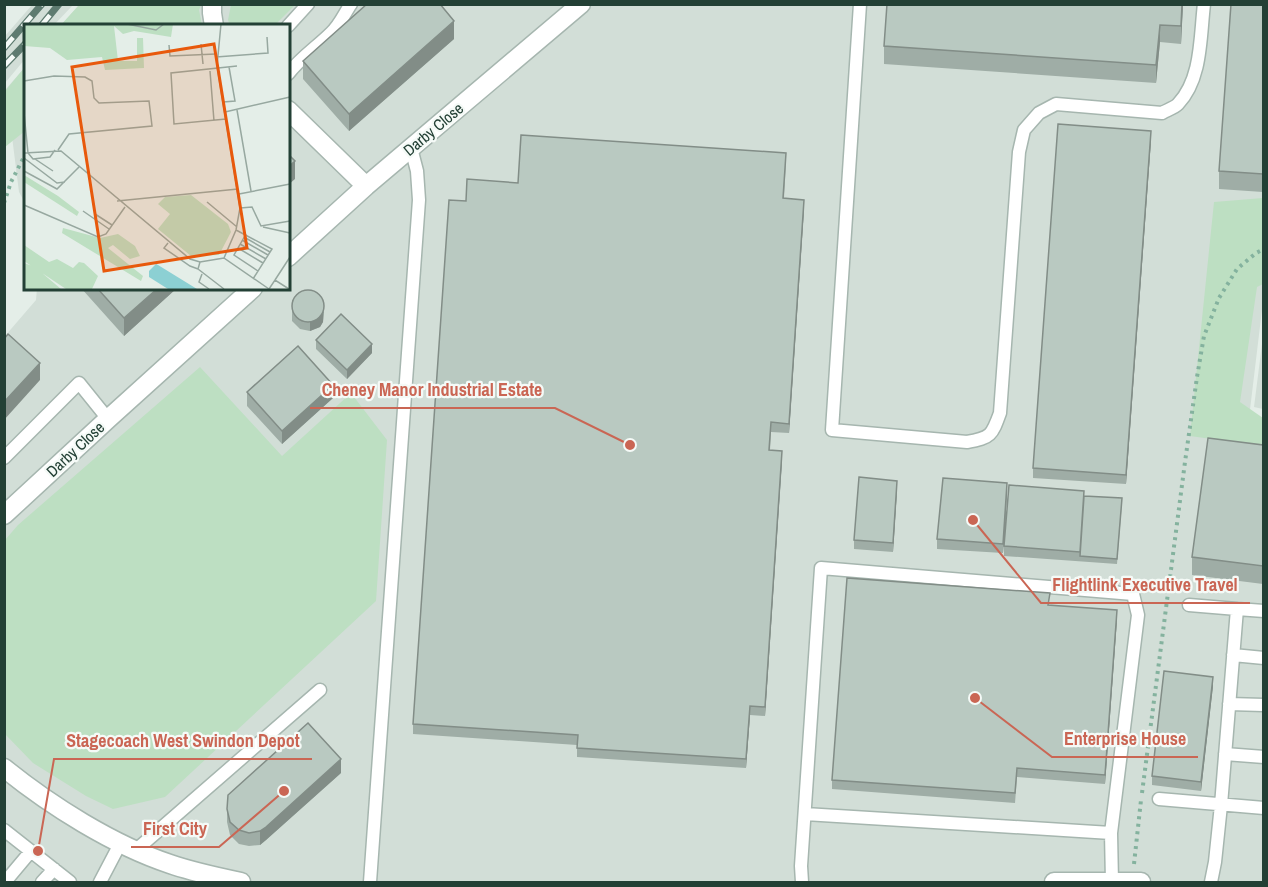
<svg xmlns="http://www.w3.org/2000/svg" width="1268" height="887" font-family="'Archivo Narrow',sans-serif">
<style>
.built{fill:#d2ded7}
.green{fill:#bddfc2}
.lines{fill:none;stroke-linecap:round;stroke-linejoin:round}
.service-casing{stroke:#a6b6af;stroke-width:15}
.minor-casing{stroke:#a6b6af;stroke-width:21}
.tertiary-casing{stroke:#a6b6af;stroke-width:21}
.path{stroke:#84b29e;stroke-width:4;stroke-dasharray:3 4.5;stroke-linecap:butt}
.service{stroke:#fff;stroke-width:12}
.minor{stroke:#fff;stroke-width:18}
.tertiary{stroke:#fff;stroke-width:18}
.rail-casing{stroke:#5e7b70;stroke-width:7}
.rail{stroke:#f5faf7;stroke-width:4.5;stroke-dasharray:14;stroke-linecap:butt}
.wall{fill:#9fada6}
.shaded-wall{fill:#828d87}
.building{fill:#b9c9c1;stroke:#828d87;stroke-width:1.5}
.labels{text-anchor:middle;stroke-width:4.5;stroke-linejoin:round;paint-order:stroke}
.street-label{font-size:16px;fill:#234035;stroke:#f5faf7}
.inset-road{fill:none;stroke:#97a8a0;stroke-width:1.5}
.view{fill:#e8590c;fill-opacity:0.15;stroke:#e8590c;stroke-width:3}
.inset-edge{fill:none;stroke:#234035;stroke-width:3}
.leader{fill:none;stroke:#ca6654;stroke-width:2}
.callout-dot{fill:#ca6654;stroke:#f5faf7;stroke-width:2}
.callout-label{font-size:18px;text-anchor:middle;font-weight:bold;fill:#ca6654;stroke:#f5faf7;stroke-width:4.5;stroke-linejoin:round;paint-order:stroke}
</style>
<rect width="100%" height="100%" fill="#e4eee8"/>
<path class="built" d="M32,5H73L54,25L26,26L25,59L5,83V36Z
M79,5H1263L1264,293L1246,443L1264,446L1263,882H5V336L36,300L37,288H288V26L61,25Z
M25,67V203L19,192L6,89Z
M1263,336V409L1254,407Z"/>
<path class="green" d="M79,5H201L199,10L202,25H61Z
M231,5V4L295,5L275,25L230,26L228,20Z
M25,67V131L5,147V91Z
M1263,198V284L1257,287L1240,402L1263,418V446L1190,436L1214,202Z
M200,367L282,456L351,393L387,440L376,601L165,797L113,809L86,796L33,763L5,734V540L18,525Z"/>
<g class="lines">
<g class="service-casing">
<path id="service" d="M860,4L832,430L967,442C991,438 992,435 1000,413L1019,152L1024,130L1039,113L1056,104L1162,113C1167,110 1174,108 1178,104C1202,79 1200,37 1204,4
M288,26L308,4
M288,74C300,58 317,47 331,33C340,25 344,14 351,4
M4,458L79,383L108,419
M1189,605L1237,609
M1233,655L1264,658
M1229,704L1264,705
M1225,754L1264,757
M1159,799L1264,808
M805,814L1111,833
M4,830L70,882
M136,850L320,690
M5,882L31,851
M42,882L54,869
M100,882L121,842
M370,882L419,200L417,171L411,148
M802,882L801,866L821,568L1133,594L1138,615L1111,833L1112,882
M1211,882L1215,862L1221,805L1237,609L1264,611"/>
</g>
<g class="minor-casing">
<path id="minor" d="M212,4V13L214,26
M288,110L366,186
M288,257L366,186L581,4
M4,515L108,419L253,288"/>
</g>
<g class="tertiary-casing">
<path id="tertiary" d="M4,768C51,806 113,845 170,864C193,872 217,877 241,882
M1054,882H1141"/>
</g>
<path class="path" d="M4,203L11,182L26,153
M1142,793L1185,462L1197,377L1204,336L1219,298L1237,269L1256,253L1264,249
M1134,864L1141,800"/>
<use href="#service" class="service"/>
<use href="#minor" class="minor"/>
<use href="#tertiary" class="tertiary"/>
<g class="rail-casing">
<path id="rail" d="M41,26L59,4
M4,48L42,4
M4,66L26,43"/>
</g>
<use href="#rail" class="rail"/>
</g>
<path class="wall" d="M887,4H1183L1181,44L1160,42L1156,83L884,64V46Z
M1263,4V192L1219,189V171Z
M454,39L349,131L303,79V61Z
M1151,140L1126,484L1033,478V468Z
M786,162L784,198L804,209L789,433L771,432L770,450L782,460L765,716L750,715L746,768L577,757V745L413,734V724L466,201Z
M81,288H177L124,336Z
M292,300L324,312L323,322L320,327L310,331L300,329L292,321Z
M316,340L372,353L347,379L316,349Z
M247,392L333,398L282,444L247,406Z
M1263,445V584L1192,575V557Z
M897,490L893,552L854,549V540Z
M1007,492L1003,553L937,549V539Z
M1084,496L1122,503L1117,564L1004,556V546Z
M1049,605L1117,619L1105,784L1017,777L1015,803L832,789V780Z
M1213,686L1201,791L1152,785V776Z
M341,773L266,840L260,845L249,846L239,844L230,835L227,822V809Z"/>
<path class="shaded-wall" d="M1182,4H1183L1181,44V26Z
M454,21V39L349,131V114Z
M1160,25V42L1156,83V65Z
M1151,131V140L1126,484V475Z
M295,161V179L288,185V167Z
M804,200V209L789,433V424Z
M158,288H177L124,336V318Z
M324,302L323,322L320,327L310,331V322Z
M372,344V353L347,379V370Z
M40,363V380L4,420V402Z
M333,385V398L282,444V431Z
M782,451V460L765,716V707Z
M897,481V490L893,552V543Z
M1007,483V492L1003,553V544Z
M1117,610V619L1105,784V775Z
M1213,677V686L1201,791V782Z
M750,706V715L746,768V759Z
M341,759V773L266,840L260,845V831Z"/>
<path class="building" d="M367,4H440L454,21L349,114L303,61Z
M887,4H1182L1181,26L1160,25L1156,65L884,46Z
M1231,4H1263V174L1219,171Z
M1058,124L1151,131L1126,475L1033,468Z
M521,135L786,153L783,198L804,200L789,424L771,422L769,450L782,451L765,707L750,706L746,759L577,748L578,735L413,724L449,200L466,201L467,179L518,183Z
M288,154L295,161L288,167Z
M97,288H158L124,318Z
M292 306a16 16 0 1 1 32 0a16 16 0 1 1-32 0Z
M341,314L372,344L347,370L316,340Z
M8,334L40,363L4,402V339Z
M298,346L333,385L282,431L247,392Z
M1208,438L1263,445V566L1192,557Z
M859,477L897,481L893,543L854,540Z
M943,478L1007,483L1003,544L937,539Z
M1009,485L1084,491L1080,552L1004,546Z
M1084,496L1122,498L1117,559L1080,556Z
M847,578L1050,593L1048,605L1117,610L1105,775L1017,768L1015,793L832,780Z
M1164,671L1213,677L1201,782L1152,776Z
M308,723L341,759L266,827L260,831L249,833L239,830L230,822L227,809L228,795Z"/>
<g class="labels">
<g class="street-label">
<text transform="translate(433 129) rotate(-40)" y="6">Darby Close</text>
<text transform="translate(75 449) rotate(-43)" y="6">Darby Close</text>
</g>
</g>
<g transform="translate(24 24)">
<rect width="266" height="266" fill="#e4eee8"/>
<path d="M0,0H149L147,13L110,7L99,10L90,2L94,37H113V14H119L120,44L81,46L78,33L43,36L26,24L0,22ZM0,151L34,172L55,188L53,192L0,158ZM167,171L204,200L207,208L195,231L167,232L134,205L146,190L134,180L141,173ZM39,204L76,214L94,210L111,222L116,232L106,235L89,221L84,224L119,252L117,257L38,209ZM0,221L25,238L33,235L49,244L55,238L60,239L74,252L68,265H42L0,237ZM0,239L11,243L37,265H0Z" fill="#bddfc2"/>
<path d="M132,240L134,241L173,265H144L125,253V247Z" fill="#8cd0d3"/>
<path class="inset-road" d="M103,0L132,6L140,0M197,0L193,42L216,184L212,206L200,234L245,265M177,20L179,40M145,21L146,32L192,30M192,33L244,29L243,13M186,47L190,97M0,57L30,52L61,53L68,57L70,74L75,79L125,77L128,102L45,110L34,126M199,78L211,77L205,43M213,86L227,167M201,88L266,73M0,89L4,129L9,135L26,133L31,126M202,95L150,100L147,49L213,42M0,129L37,127L166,235L176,238L200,234M0,134L33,159L41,158M11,135L29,147M0,147L33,165L55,143M215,170L266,160M93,177L214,165M183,178L213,203M0,181L74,213L82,210L101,183M216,184L228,183L237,202L266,197M59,187L85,205M71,190L88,201M239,203L266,209M212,206L248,225L229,255M222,210L210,231L234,247M220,213L246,228M218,216L244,231M144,219L140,224L166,242L174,245L176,238M216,220L242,235M214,224L239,239M174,245L200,265M178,250L175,258L185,265M251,256L266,233M245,265L251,256L265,265"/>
<path class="view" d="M190,20L223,224L80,247L48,43Z"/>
<rect width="266" height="266" class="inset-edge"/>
</g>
<path class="leader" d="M630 445L555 408H310M973 520L1041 603H1250M975 698L1052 757H1198M38 851L54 759H312M284 791L219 847H131"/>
<g class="callout-dot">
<circle cx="630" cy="445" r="6"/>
<circle cx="973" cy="520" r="6"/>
<circle cx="975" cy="698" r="6"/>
<circle cx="38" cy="851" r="6"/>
<circle cx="284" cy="791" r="6"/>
</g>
<g class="callout-label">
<text x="432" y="396">Cheney Manor Industrial Estate</text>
<text x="1145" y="591">Flightlink Executive Travel</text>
<text x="1125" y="745">Enterprise House</text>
<text x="183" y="747">Stagecoach West Swindon Depot</text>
<text x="175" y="835">First City</text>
</g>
<rect width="1268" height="887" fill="none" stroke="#234035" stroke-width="12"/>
</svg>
